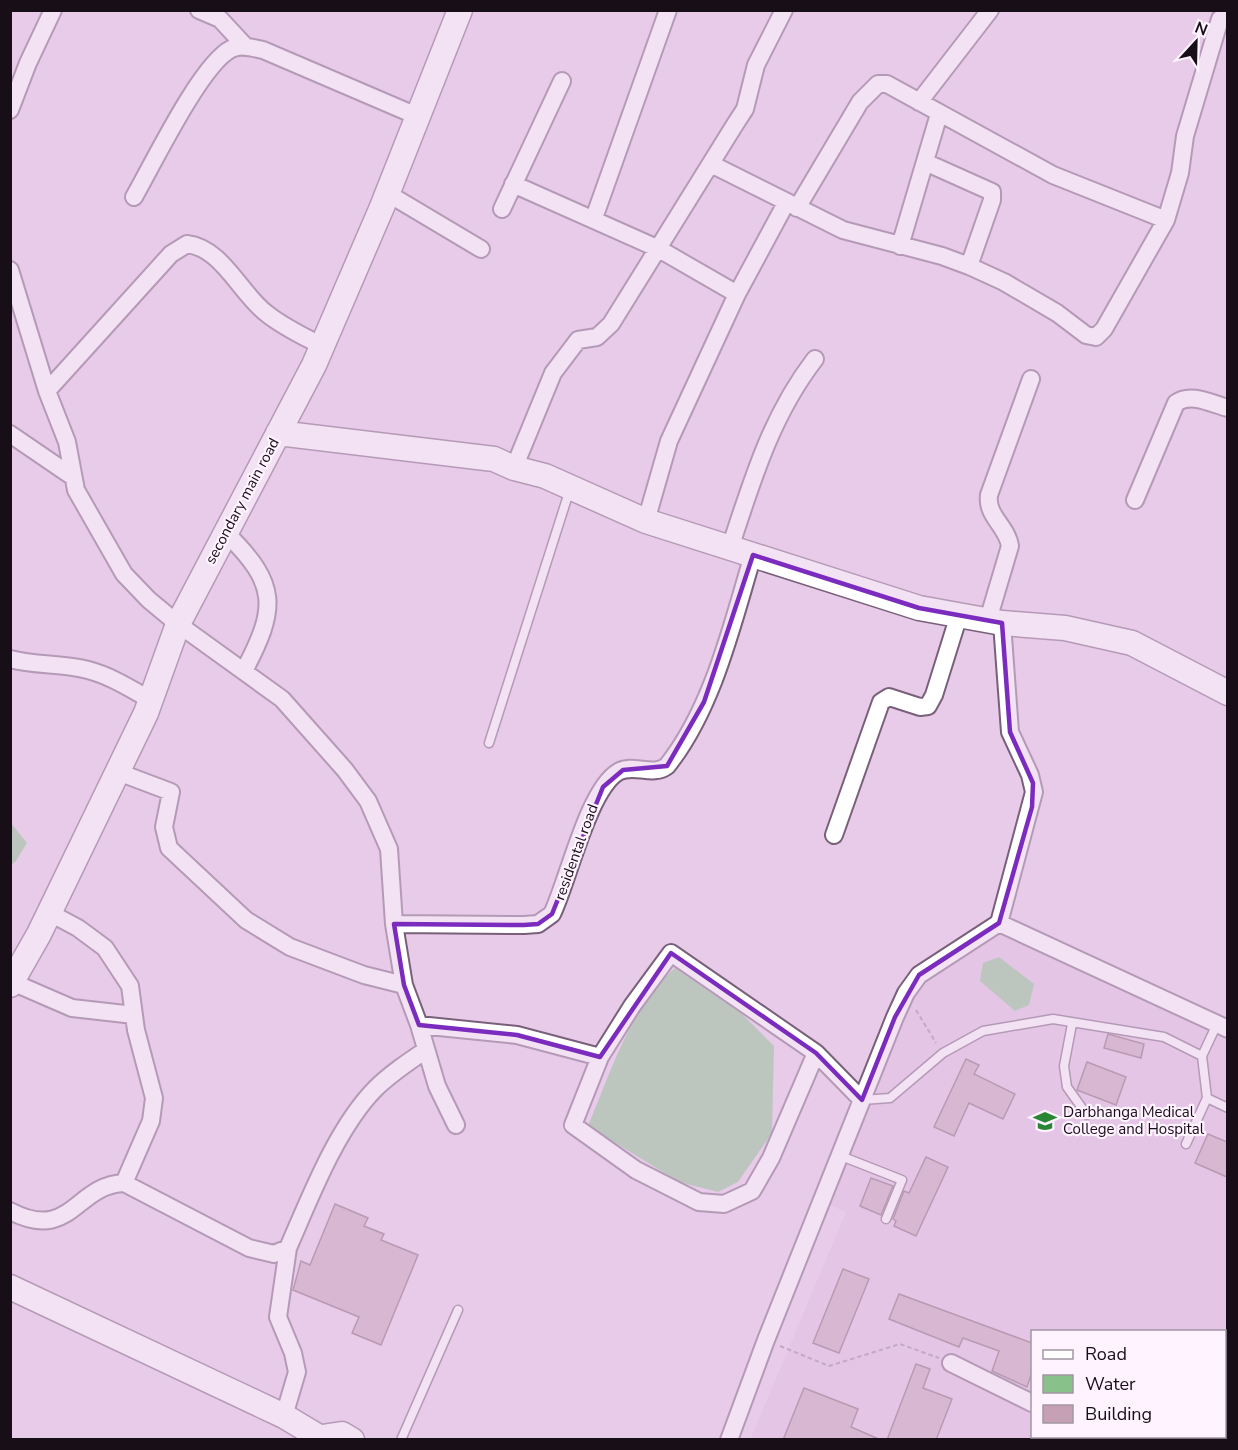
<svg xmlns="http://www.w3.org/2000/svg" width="1238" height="1450" font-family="'Nunito Sans',sans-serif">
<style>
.built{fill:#e0bee1;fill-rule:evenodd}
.water{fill:#88c28a}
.building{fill:#c6a1b5;stroke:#815f71;stroke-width:1.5}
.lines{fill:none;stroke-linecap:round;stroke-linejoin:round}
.lane-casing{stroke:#79607a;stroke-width:11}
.street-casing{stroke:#79607a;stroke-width:20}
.secondary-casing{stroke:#79607a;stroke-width:27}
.path{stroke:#978197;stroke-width:2;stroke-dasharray:4.5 3;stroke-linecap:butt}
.lane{stroke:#fff;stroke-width:8}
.street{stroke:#fff;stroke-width:16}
.secondary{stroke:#fff;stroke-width:24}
.marked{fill:none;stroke:#7b2cbf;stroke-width:4.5;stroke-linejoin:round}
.labels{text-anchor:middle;stroke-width:4.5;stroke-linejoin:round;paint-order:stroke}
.street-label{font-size:15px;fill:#180e18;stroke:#fef3ff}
.poi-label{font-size:15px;fill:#180e18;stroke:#fef3ff;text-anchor:start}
</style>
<rect width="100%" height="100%" fill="#e8cbe9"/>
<path class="built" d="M1003,932L1227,1038V1439L750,1440L846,1212L830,1205L909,1005L922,981ZM1032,1332H1224V1436H1032Z"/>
<path class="water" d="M10,822L27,843L16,861L11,865Z
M999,957L1034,984L1029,1005L1015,1011L980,981L983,963Z
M675,968L742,1014L774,1046L772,1133L738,1182L718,1192L679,1182L588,1126C611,1071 630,1008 675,968Z"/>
<path class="building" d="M1108,1034L1144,1044L1141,1058L1104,1048Z
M966,1059L979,1065L974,1074L1015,1094L1003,1119L969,1103L954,1136L934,1127Z
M1087,1062L1126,1077L1116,1105L1077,1090Z
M1208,1134L1227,1142V1177L1195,1163Z
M926,1157L948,1167L916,1236L894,1226L896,1221L893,1219L904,1191L909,1193Z
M871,1178L893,1186L881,1215L860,1206Z
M335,1204L368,1218L364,1226L384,1234L381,1240L418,1255L381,1345L352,1333L359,1317L293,1290L301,1261L310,1265Z
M843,1269L869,1279L839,1353L813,1343Z
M899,1294L1032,1343V1372L1027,1387L992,1371L999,1351L963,1338L959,1347L889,1319Z
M916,1364L930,1369L923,1388L952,1399L936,1440H887Z
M804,1388L858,1409L851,1427L881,1440H783Z"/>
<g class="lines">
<g class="lane-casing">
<path id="lane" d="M489,743L570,489
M1072,1024L1064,1066L1067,1087L1087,1115
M1217,1024L1202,1056L1207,1098L1228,1108
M862,1100L890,1098L943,1053L983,1031L1053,1019L1164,1037L1202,1056
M1186,1144L1207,1098
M841,1156L902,1180L886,1219
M401,1440L458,1310"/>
</g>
<g class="street-casing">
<path id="street" d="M199,10L220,19L246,47
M919,102L990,10
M10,110L28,63L53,10
M925,162L992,192V200L969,266
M711,164L843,230L942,256L969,266L1004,282L1057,313L1086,335L1096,337L1104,329L1166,220L1180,173L1185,136L1220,19L1228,17
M513,184L659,249L737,294
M387,193L481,249
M134,197C153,164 201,64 231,49C241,44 253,48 263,50L417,116
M797,208L860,102L878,84H887L1053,175L1166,220
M502,209L562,81
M594,218L668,10
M900,246L939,114
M10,270L47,391L67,442L76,490L124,574L149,600L178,624L282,699L345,770L368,801L389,849L394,924L404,985L419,1025L437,1086L456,1125
M47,391L171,254L187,244C222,248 240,293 266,313C283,327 303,336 322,346
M10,434L73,477
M514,468L553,373L578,340L597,337L611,324L734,126L745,109L756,65L784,10
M1135,500L1176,403C1191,392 1212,404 1228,408
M646,521L669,441L737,294L786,203
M226,533C279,585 277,608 244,671
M730,548C752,481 771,416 815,359
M988,620L1010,546C1007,526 986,516 989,495L1031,379
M10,659C36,666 63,663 88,670C111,676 131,689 151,700
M118,772L171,792L164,827L169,848L246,920L290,947L364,975L404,985
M834,835L881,702L889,697L920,707L928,706L934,695L959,615
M48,912L78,928L105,948L130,986L136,1030L154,1098L151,1121L124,1183
M999,923L1034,792L1030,775L1010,732L1002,623
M394,924L524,925L538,924L552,914C568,881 588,790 618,772C633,763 653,777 667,766C713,708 732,625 753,555
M12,982L72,1008L134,1015
M419,1025L517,1035L600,1057L632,1006L671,953L816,1053L771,1158L752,1191L724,1204L699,1202L636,1170L573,1125L600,1057
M816,1053L862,1100
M10,1211C71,1243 75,1185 124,1183L249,1248L274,1254L288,1248C310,1198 336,1129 375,1089C390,1074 408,1062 426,1050
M951,1363L1032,1403
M284,1416L297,1372L293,1353L278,1317L288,1248
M729,1440L766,1340L895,1017L906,993L919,975L999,923L1228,1029
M1070,1440V1436"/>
</g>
<g class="secondary-casing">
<path id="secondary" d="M278,433L494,459L514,468L545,476L646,521L919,608L1002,623L1065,628L1132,643L1228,693
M10,985L39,934L146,713L178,624L314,365L382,207L460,10
M10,1287L284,1416L324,1440
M322,1437L342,1434L352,1440"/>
</g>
<path class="path" d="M916,1010L936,1043
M780,1346L829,1366L900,1344L939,1358"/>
<use href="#lane" class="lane"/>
<use href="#street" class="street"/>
<use href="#secondary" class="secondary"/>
</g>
<path d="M0 0H1238V1450H0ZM753,555L919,608L1002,623L1010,732L1033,783L1032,807L999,923L919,975L895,1017L862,1100L816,1053L671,953L600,1057L517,1035L419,1025L404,985L394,924L524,925L538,924L552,914L603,787L623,770L667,766L704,702Z" fill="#e8cbe9" fill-opacity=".55" fill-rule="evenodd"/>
<path class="marked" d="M753,555L919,608L1002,623L1010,732L1033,783L1032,807L999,923L919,975L895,1017L862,1100L816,1053L671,953L600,1057L517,1035L419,1025L404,985L394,924L524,925L538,924L552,914L603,787L623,770L667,766L704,702Z"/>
<defs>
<g id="university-bare" transform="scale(1.8)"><path d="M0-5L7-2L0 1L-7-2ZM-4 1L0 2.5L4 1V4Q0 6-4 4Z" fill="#2a8535" stroke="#fef3ff" stroke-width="2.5" paint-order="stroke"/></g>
</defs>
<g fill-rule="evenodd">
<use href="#university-bare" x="1045" y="1121"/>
</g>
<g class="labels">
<g class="street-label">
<text transform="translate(242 501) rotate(-62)" y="5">secondary main road</text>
<text transform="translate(576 852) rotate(-70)" y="5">residental road</text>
</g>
<g class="poi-label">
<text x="1063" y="1117">Darbhanga Medical<tspan x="1063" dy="17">College and Hospital</tspan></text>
</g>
</g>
<rect width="1238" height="1450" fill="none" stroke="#180e18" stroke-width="24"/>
<rect x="1031" y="1330" width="195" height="108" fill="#fef3ff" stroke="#a297a3" stroke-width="1.5"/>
<rect x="1043" y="1350" width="30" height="9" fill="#ffffff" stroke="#a297a3" stroke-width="1.5"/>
<text x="1085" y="1360" font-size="18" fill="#180e18">Road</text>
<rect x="1043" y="1375" width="30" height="18" fill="#88c28a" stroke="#a297a3" stroke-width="1.5"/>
<text x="1085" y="1390" font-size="18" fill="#180e18">Water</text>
<rect x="1043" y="1405" width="30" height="18" fill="#c6a1b5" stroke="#a297a3" stroke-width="1.5"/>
<text x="1085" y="1420" font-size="18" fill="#180e18">Building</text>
<g transform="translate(1196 42) rotate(22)" stroke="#fef3ff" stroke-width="4.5" paint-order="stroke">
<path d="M0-4.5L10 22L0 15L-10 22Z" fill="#180e18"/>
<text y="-9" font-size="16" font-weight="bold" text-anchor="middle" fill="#180e18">N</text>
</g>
</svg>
